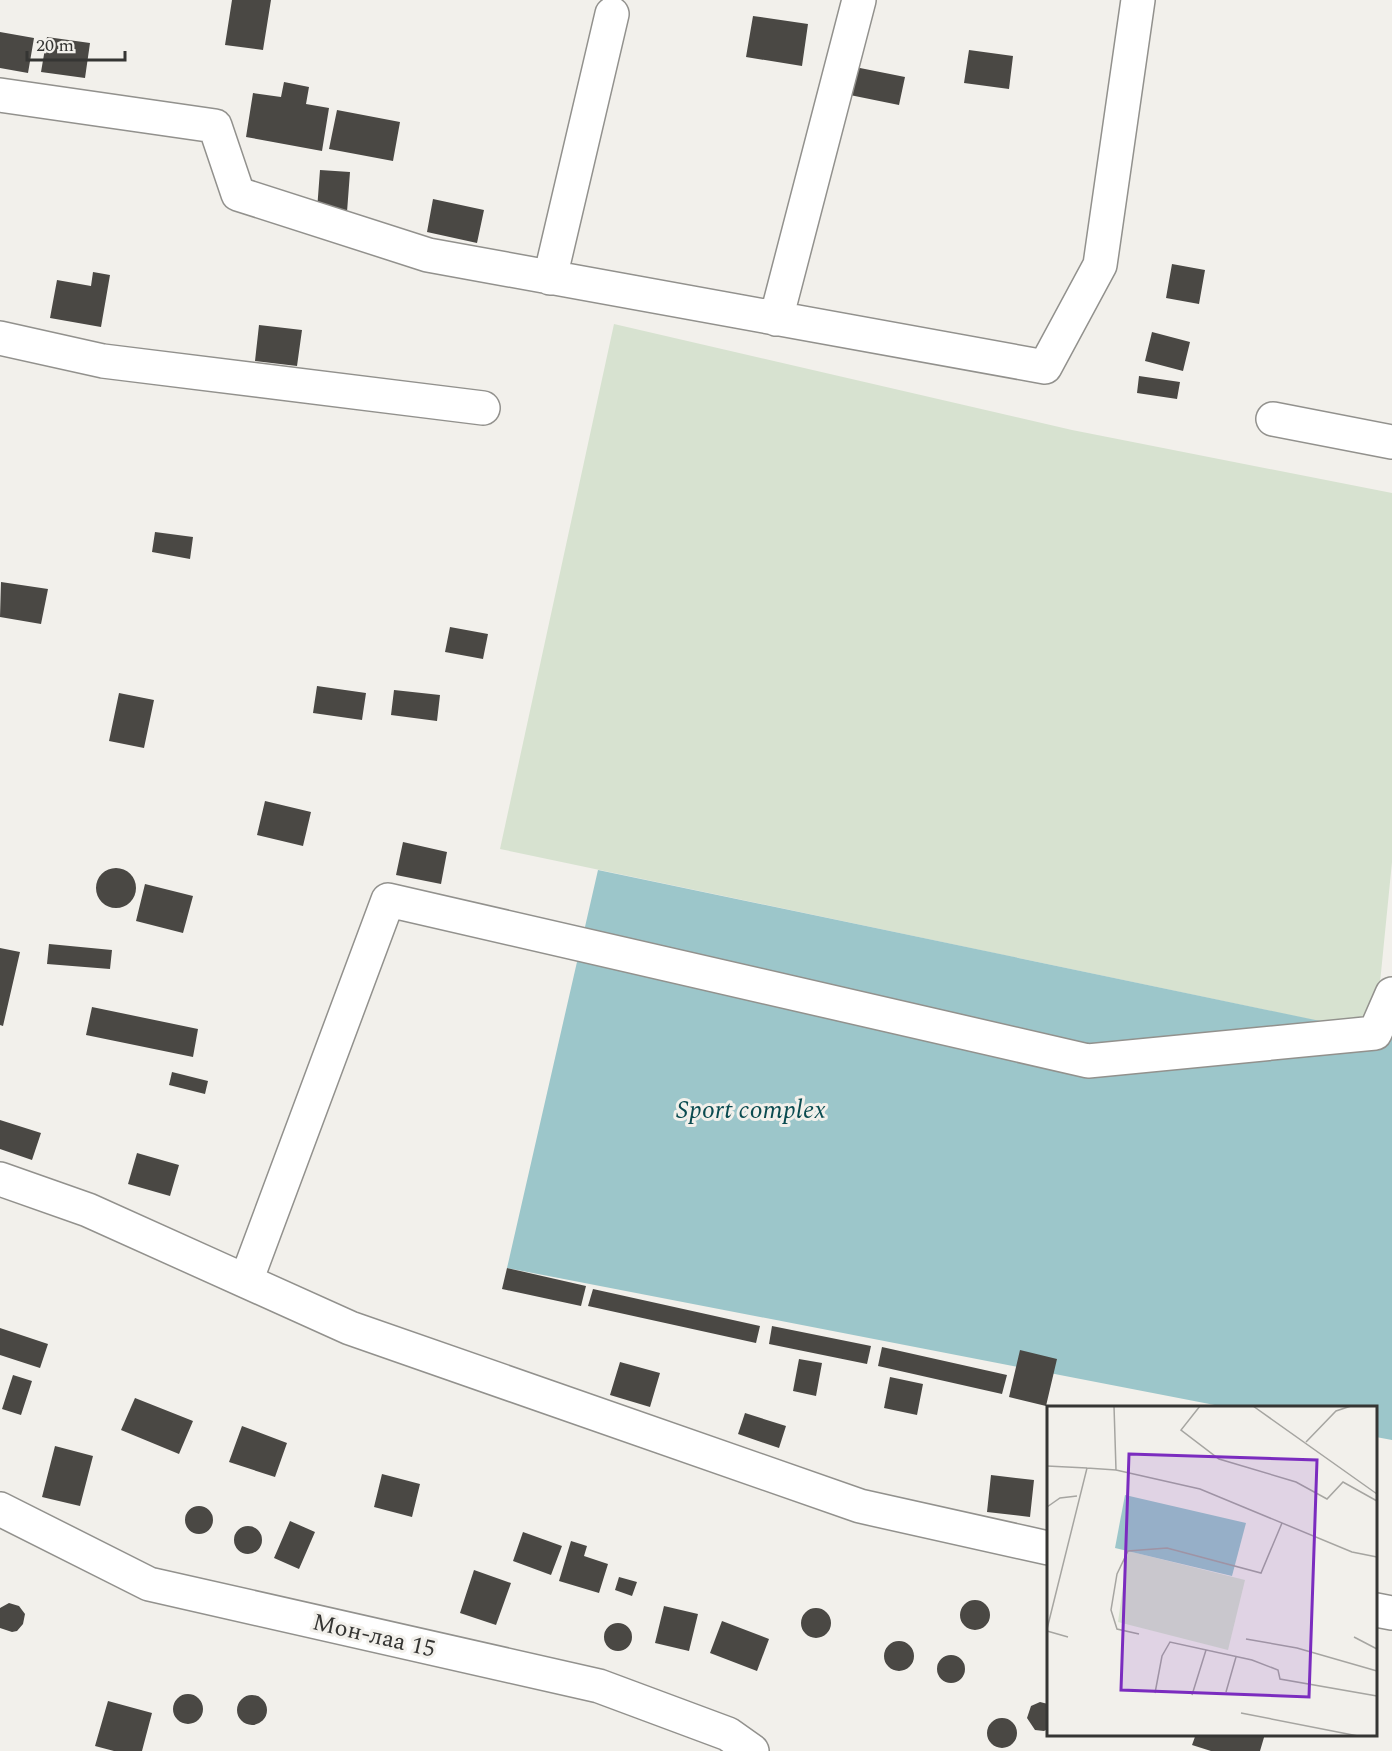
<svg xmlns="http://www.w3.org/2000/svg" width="1392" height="1751" font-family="Spectral,serif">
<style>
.green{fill:#d7e2d0}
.water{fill:#9cc6ca}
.building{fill:#4a4844}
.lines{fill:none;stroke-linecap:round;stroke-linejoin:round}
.street-casing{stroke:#92918d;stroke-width:36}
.street{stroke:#fff;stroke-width:33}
.labels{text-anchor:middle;stroke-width:6;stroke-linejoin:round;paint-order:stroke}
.street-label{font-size:24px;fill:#353533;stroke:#f2f0eb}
.water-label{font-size:26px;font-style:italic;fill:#0b4b50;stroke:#f2f0eb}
.inset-road{fill:none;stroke:#a6a5a1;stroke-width:1.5}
.view{fill:#7b2cbf;fill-opacity:0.15;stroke:#7b2cbf;stroke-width:3}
.inset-edge{fill:none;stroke:#353533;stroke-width:3}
</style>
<rect width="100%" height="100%" fill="#f2f0eb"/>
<path class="green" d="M614,324L1072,430L1392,493V862L1375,1033L500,849Z"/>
<path class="water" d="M598,870L1392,1036V1440L1376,1437V1408L1225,1407L507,1268Z"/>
<path class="building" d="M232,0H271L263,50L225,45Z
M753,16L808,24L802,66L746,57Z
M0,32L34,38L28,73L0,68Z
M47,37L90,43L85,78L41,72Z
M969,50L1013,56L1009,89L964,83Z
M850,66L905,77L899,105L845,94Z
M284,82L309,87L306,104L329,108L322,151L246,137L253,93L281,97Z
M337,110L400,122L393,161L329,149Z
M320,170L350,172L347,212L317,210Z
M433,199L484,210L477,243L427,232Z
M1172,264L1205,270L1199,304L1166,298Z
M93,272L110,275L101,327L50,318L57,280L91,286Z
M259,325L302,330L297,366L255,361Z
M1152,332L1190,342L1183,371L1145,361Z
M1139,376L1180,382L1177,399L1137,393Z
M155,532L193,537L190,559L152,552Z
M1,582L48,589L41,624L0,617Z
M450,627L488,634L483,659L445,652Z
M317,686L366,693L362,720L313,713Z
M394,690L440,695L437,721L391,715Z
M119,693L154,700L144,748L109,741Z
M265,801L311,812L303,846L257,835Z
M403,842L447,852L441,884L396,875Z
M96 888a20 20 0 1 1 40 0a20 20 0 1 1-40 0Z
M145,884L193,896L183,933L136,921Z
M49,944L112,950L110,969L47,964Z
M0,948L20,952L3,1026L0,1025Z
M92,1007L198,1029L193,1057L86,1035Z
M172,1072L208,1081L205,1094L169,1085Z
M0,1120L41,1133L32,1160L0,1149Z
M137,1153L179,1165L170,1196L128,1184Z
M507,1268L586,1286L581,1306L502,1289Z
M593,1289L760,1326L756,1343L588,1306Z
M772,1326L871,1346L867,1364L769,1344Z
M0,1328L48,1344L40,1368L0,1355Z
M882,1347L1007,1375L1002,1394L878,1366Z
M1020,1350L1057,1359L1046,1406L1009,1397Z
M799,1359L822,1363L816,1396L793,1391Z
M620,1362L660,1373L650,1407L610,1395Z
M13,1375L32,1381L21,1415L2,1409Z
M890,1377L923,1384L917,1415L884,1408Z
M135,1398L193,1421L179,1454L121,1430Z
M745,1413L786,1426L779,1448L738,1434Z
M242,1426L287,1443L275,1477L229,1462Z
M55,1446L93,1456L80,1506L42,1497Z
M382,1474L420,1484L412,1517L374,1507Z
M991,1475L1034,1480L1030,1517L987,1512Z
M185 1520a14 14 0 1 1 28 0a14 14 0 1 1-28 0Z
M290,1521L315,1532L299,1569L274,1558Z
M234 1540a14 14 0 1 1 28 0a14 14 0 1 1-28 0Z
M523,1532L562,1546L551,1575L513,1561Z
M571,1541L587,1546L584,1556L608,1564L599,1593L559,1581Z
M474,1570L511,1583L496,1625L460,1613Z
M619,1577L637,1582L632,1596L615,1590Z
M960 1615a15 15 0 1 1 30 0a15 15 0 1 1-30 0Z
M9,1603L19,1606L25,1614L23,1624L17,1631L12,1632L0,1628V1608Z
M664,1606L698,1614L689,1651L655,1643Z
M801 1623a15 15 0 1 1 30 0a15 15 0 1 1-30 0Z
M722,1621L769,1639L757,1671L710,1653Z
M604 1637a14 14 0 1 1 28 0a14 14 0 1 1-28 0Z
M884 1656a15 15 0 1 1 30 0a15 15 0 1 1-30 0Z
M937 1669a14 14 0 1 1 28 0a14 14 0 1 1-28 0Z
M173 1709a15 15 0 1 1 30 0a15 15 0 1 1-30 0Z
M237 1710a15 15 0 1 1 30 0a15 15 0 1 1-30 0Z
M108,1701L152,1713L142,1751H114L95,1746Z
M1040,1702L1048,1704V1729L1044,1731L1035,1730L1027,1718L1031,1706Z
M987 1733a15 15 0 1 1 30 0a15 15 0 1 1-30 0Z
M1196,1734H1265L1260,1751H1211L1192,1745Z"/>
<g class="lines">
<g class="street-casing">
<path id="street" d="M0,95L215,126L238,194L428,255L1045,367L1100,265L1138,0
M550,278L612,14
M776,319L859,0
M0,338L103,361L483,408
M1273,419L1392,442
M0,1179L88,1210L350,1328L860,1506L1048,1548
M246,1281L388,900L1088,1061L1375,1033L1392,994
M0,1509L149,1584L599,1686L728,1734L752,1751
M1376,1610L1392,1613"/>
</g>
<use href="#street" class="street"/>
</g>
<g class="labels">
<g class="street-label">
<text transform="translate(374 1635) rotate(13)" y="8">Мон-лаа 15</text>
</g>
<g class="water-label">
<text x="751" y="1118">Sport complex</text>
</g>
</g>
<g transform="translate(1047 1406)">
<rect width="330" height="330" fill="#f2f0eb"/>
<path d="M81,145L198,174L181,244L71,216Z" fill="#d7e2d0"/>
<path d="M78,89L199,117L185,170L68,142Z" fill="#9cc6ca"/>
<path class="inset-road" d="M67,0L69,64M153,0L134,24L172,53L249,76L280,93L296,76L330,95M206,0L330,88M259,36L289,5L304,0M0,60L40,62M0,101L13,92L30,90M0,223L40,62L69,64L153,83L305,146L330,151M0,225L21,231M92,228L70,223L64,204L70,168L81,145L120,142L214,167L235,117M307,231L330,243M199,233L250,242L330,265M179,286L189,251M108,287L115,250L123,236L205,254L231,264L233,273L330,290M145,289L159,244M194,307L311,330"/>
<path class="view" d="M82,48L270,54L262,291L74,284Z"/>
<rect width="330" height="330" class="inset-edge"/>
</g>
<path d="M27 51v9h98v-9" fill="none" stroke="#353533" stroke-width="3"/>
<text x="36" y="51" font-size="18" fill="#353533" stroke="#f2f0eb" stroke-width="4.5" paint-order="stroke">20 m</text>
</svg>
